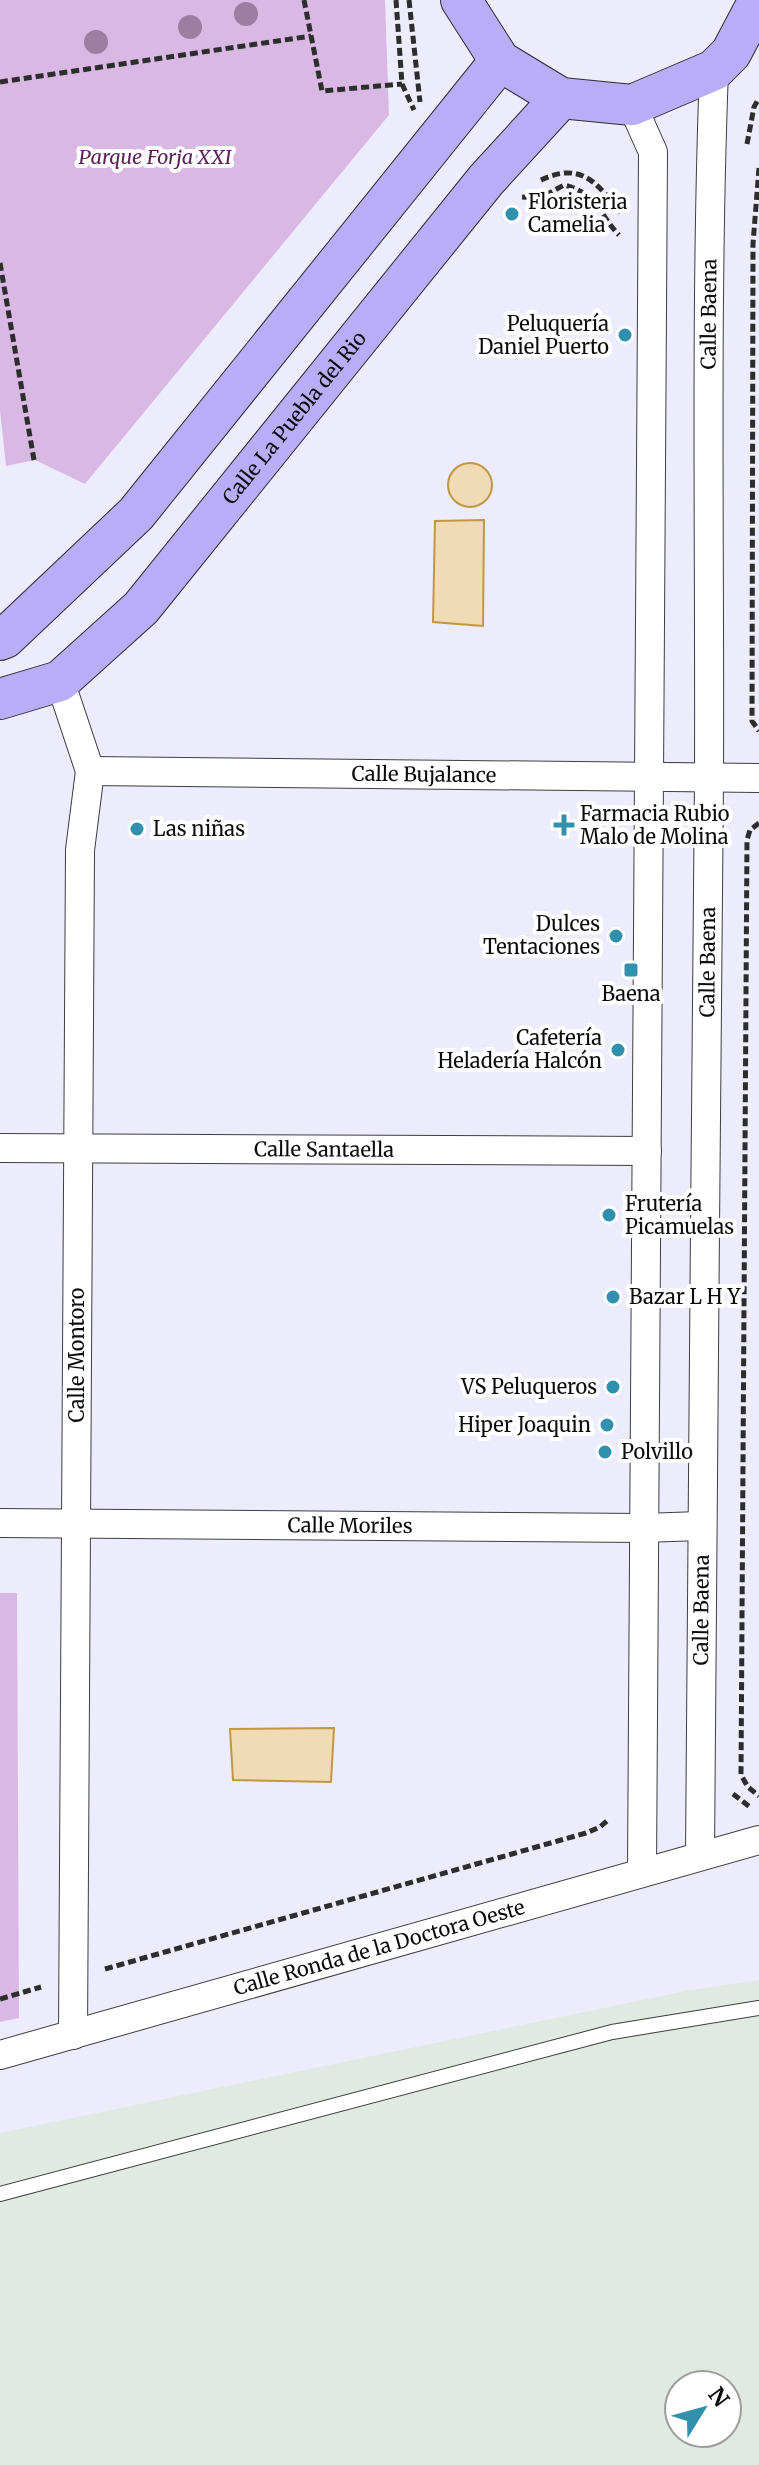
<svg xmlns="http://www.w3.org/2000/svg" width="759" height="2465" font-family="Merriweather,serif">
<style>
.industrial{fill:#e0eae2;fill-rule:evenodd}
.green{fill:#d9b9e4}
.water{fill:#f0dbb5;stroke:#c09743;stroke-width:2}
.lines{fill:none;stroke-linecap:round;stroke-linejoin:round}
.lane-casing{stroke:#3e3e3e;stroke-width:16}
.street-casing{stroke:#3e3e3e;stroke-width:30}
.secondary-casing{stroke:#2d2d2d;stroke-width:42}
.path{stroke:#2d2d2d;stroke-width:5;stroke-dasharray:8 4;stroke-linecap:butt}
.lane{stroke:#fff;stroke-width:14}
.street{stroke:#fff;stroke-width:28}
.secondary{stroke:#b9adf7;stroke-width:40}
.tree{fill:#9d7da2}
.poi-dot{fill:#3191ad;stroke:#fff;stroke-width:3}
.labels{text-anchor:middle;stroke-width:8;stroke-linejoin:round;paint-order:stroke}
.park-label{font-size:20px;font-style:italic;fill:#5c2358;stroke:#fff}
.poi-label{font-size:20px;fill:#0b0b0b;stroke:#fff;text-anchor:start}
.street-label{font-size:20px;fill:#0b0b0b;stroke:#fff}
</style>
<rect width="100%" height="100%" fill="#edecfd"/>
<path class="industrial" d="M759,1980V2465H0V2133L691,1990ZM679,2385H727V2433H679Z"/>
<path class="green" d="M0,0H385L389,115L85,484L35,460L6,466L0,410Z
M0,1593H17L19,2018L0,2022Z"/>
<path class="water" d="M448 485a22 22 0 1 1 44 0a22 22 0 1 1-44 0Z
M484,520L483,626L433,622L435,521Z
M334,1728L331,1782L233,1780L230,1729Z"/>
<g class="lines">
<g class="lane-casing">
<path id="lane" d="M0,2194L612,2032L759,2008"/>
</g>
<g class="street-casing">
<g id="street">
<path d="M632,105L653,152L642,1872"/>
<path d="M60,681L90,771L80,850L73,2035"/>
<path id="s1" d="M90,771L759,778"/>
<path id="s2" d="M0,1148L647,1151"/>
<path id="s3" d="M0,1523L644,1528L700,1526"/>
<path id="s4" d="M700,1856C701,1497 707,1138 709,779C710,542 705,306 714,70"/>
<path id="s5" d="M0,2055L759,1840"/>
</g>
</g>
<g class="secondary-casing">
<g id="secondary">
<path d="M461,0L500,61L561,98L632,105L714,70L731,53L759,0"/>
<path d="M0,640L5,638L136,514L500,61"/>
<path id="s6" d="M0,699L60,681L141,608L486,180L561,98"/>
</g>
</g>
<path class="path" d="M304,0L322,91L402,84
M396,0L402,84L414,110
M409,0L420,102
M0,82L311,36
M747,144L754,107L759,98
M759,168L753,244L752,721L759,731
M541,180C581,161 598,183 620,213
M522,197L540,198L564,185C597,193 598,213 619,235
M0,263L34,460
M759,823L750,830L747,840L741,1775L748,1787L759,1796
M733,1794L750,1807
M105,1969L586,1833L600,1827L608,1820
M0,1999L41,1987"/>
<use href="#lane" class="lane"/>
<use href="#street" class="street"/>
<use href="#secondary" class="secondary"/>
</g>
<g class="tree">
<circle cx="246" cy="14" r="12"/>
<circle cx="190" cy="27" r="12"/>
<circle cx="96" cy="42" r="12"/>
</g>
<g class="poi-dot">
<circle cx="512" cy="214" r="8"/>
<circle cx="625" cy="335" r="8"/>
<path d="M560 813h8v8h8v8h-8v8h-8v-8h-8v-8h8z"/>
<circle cx="137" cy="829" r="8"/>
<circle cx="616" cy="936" r="8"/>
<rect x="623" y="962" width="16" height="16" rx="4"/>
<circle cx="618" cy="1050" r="8"/>
<circle cx="609" cy="1215" r="8"/>
<circle cx="613" cy="1297" r="8"/>
<circle cx="613" cy="1387" r="8"/>
<circle cx="607" cy="1425" r="8"/>
<circle cx="605" cy="1452" r="8"/>
</g>
<g class="labels">
<g class="park-label">
<text x="155" y="164">Parque Forja XXI</text>
</g>
<g class="poi-label">
<text x="528" y="209">Floristeria<tspan x="528" dy="23">Camelia</tspan></text>
<text x="609" y="331" text-anchor="end">Peluquería<tspan x="609" dy="23">Daniel Puerto</tspan></text>
<text x="580" y="821">Farmacia Rubio<tspan x="580" dy="23">Malo de Molina</tspan></text>
<text x="153" y="836">Las niñas</text>
<text x="600" y="931" text-anchor="end">Dulces<tspan x="600" dy="23">Tentaciones</tspan></text>
<text x="631" y="1001" text-anchor="middle">Baena</text>
<text x="602" y="1045" text-anchor="end">Cafetería<tspan x="602" dy="23">Heladería Halcón</tspan></text>
<text x="625" y="1211">Frutería<tspan x="625" dy="23">Picamuelas</tspan></text>
<text x="629" y="1304">Bazar L H Y</text>
<text x="597" y="1394" text-anchor="end">VS Peluqueros</text>
<text x="591" y="1432" text-anchor="end">Hiper Joaquin</text>
<text x="621" y="1459">Polvillo</text>
</g>
<g class="street-label">
<text dy="7" stroke="none"><textPath href="#s4" startOffset="1542">Calle Baena</textPath></text>
<text dy="7" stroke="none"><textPath href="#s6" startOffset="416">Calle La Puebla del Rio</textPath></text>
<text dy="7" stroke="none"><textPath href="#s1" startOffset="334">Calle Bujalance</textPath></text>
<text dy="7" stroke="none"><textPath href="#s4" startOffset="894">Calle Baena</textPath></text>
<text dy="7" stroke="none"><textPath href="#s2" startOffset="324">Calle Santaella</textPath></text>
<text transform="translate(77 1355) rotate(-90)" y="7">Calle Montoro</text>
<text dy="7" stroke="none"><textPath href="#s3" startOffset="350">Calle Moriles</textPath></text>
<text dy="7" stroke="none"><textPath href="#s4" startOffset="246">Calle Baena</textPath></text>
<text dy="7" stroke="none"><textPath href="#s5" startOffset="394">Calle Ronda de la Doctora Oeste</textPath></text>
</g>
</g>
<g transform="translate(703 2409) rotate(53)"><circle r="38" fill="#ffffff" stroke="#9d9d9d" stroke-width="2"/>
<path d="M0-6L14 30L0 20L-14 30Z" fill="#3191ad"/>
<text y="-12" font-size="22" font-weight="bold" text-anchor="middle" fill="#0b0b0b">N</text>
</g>
</svg>
